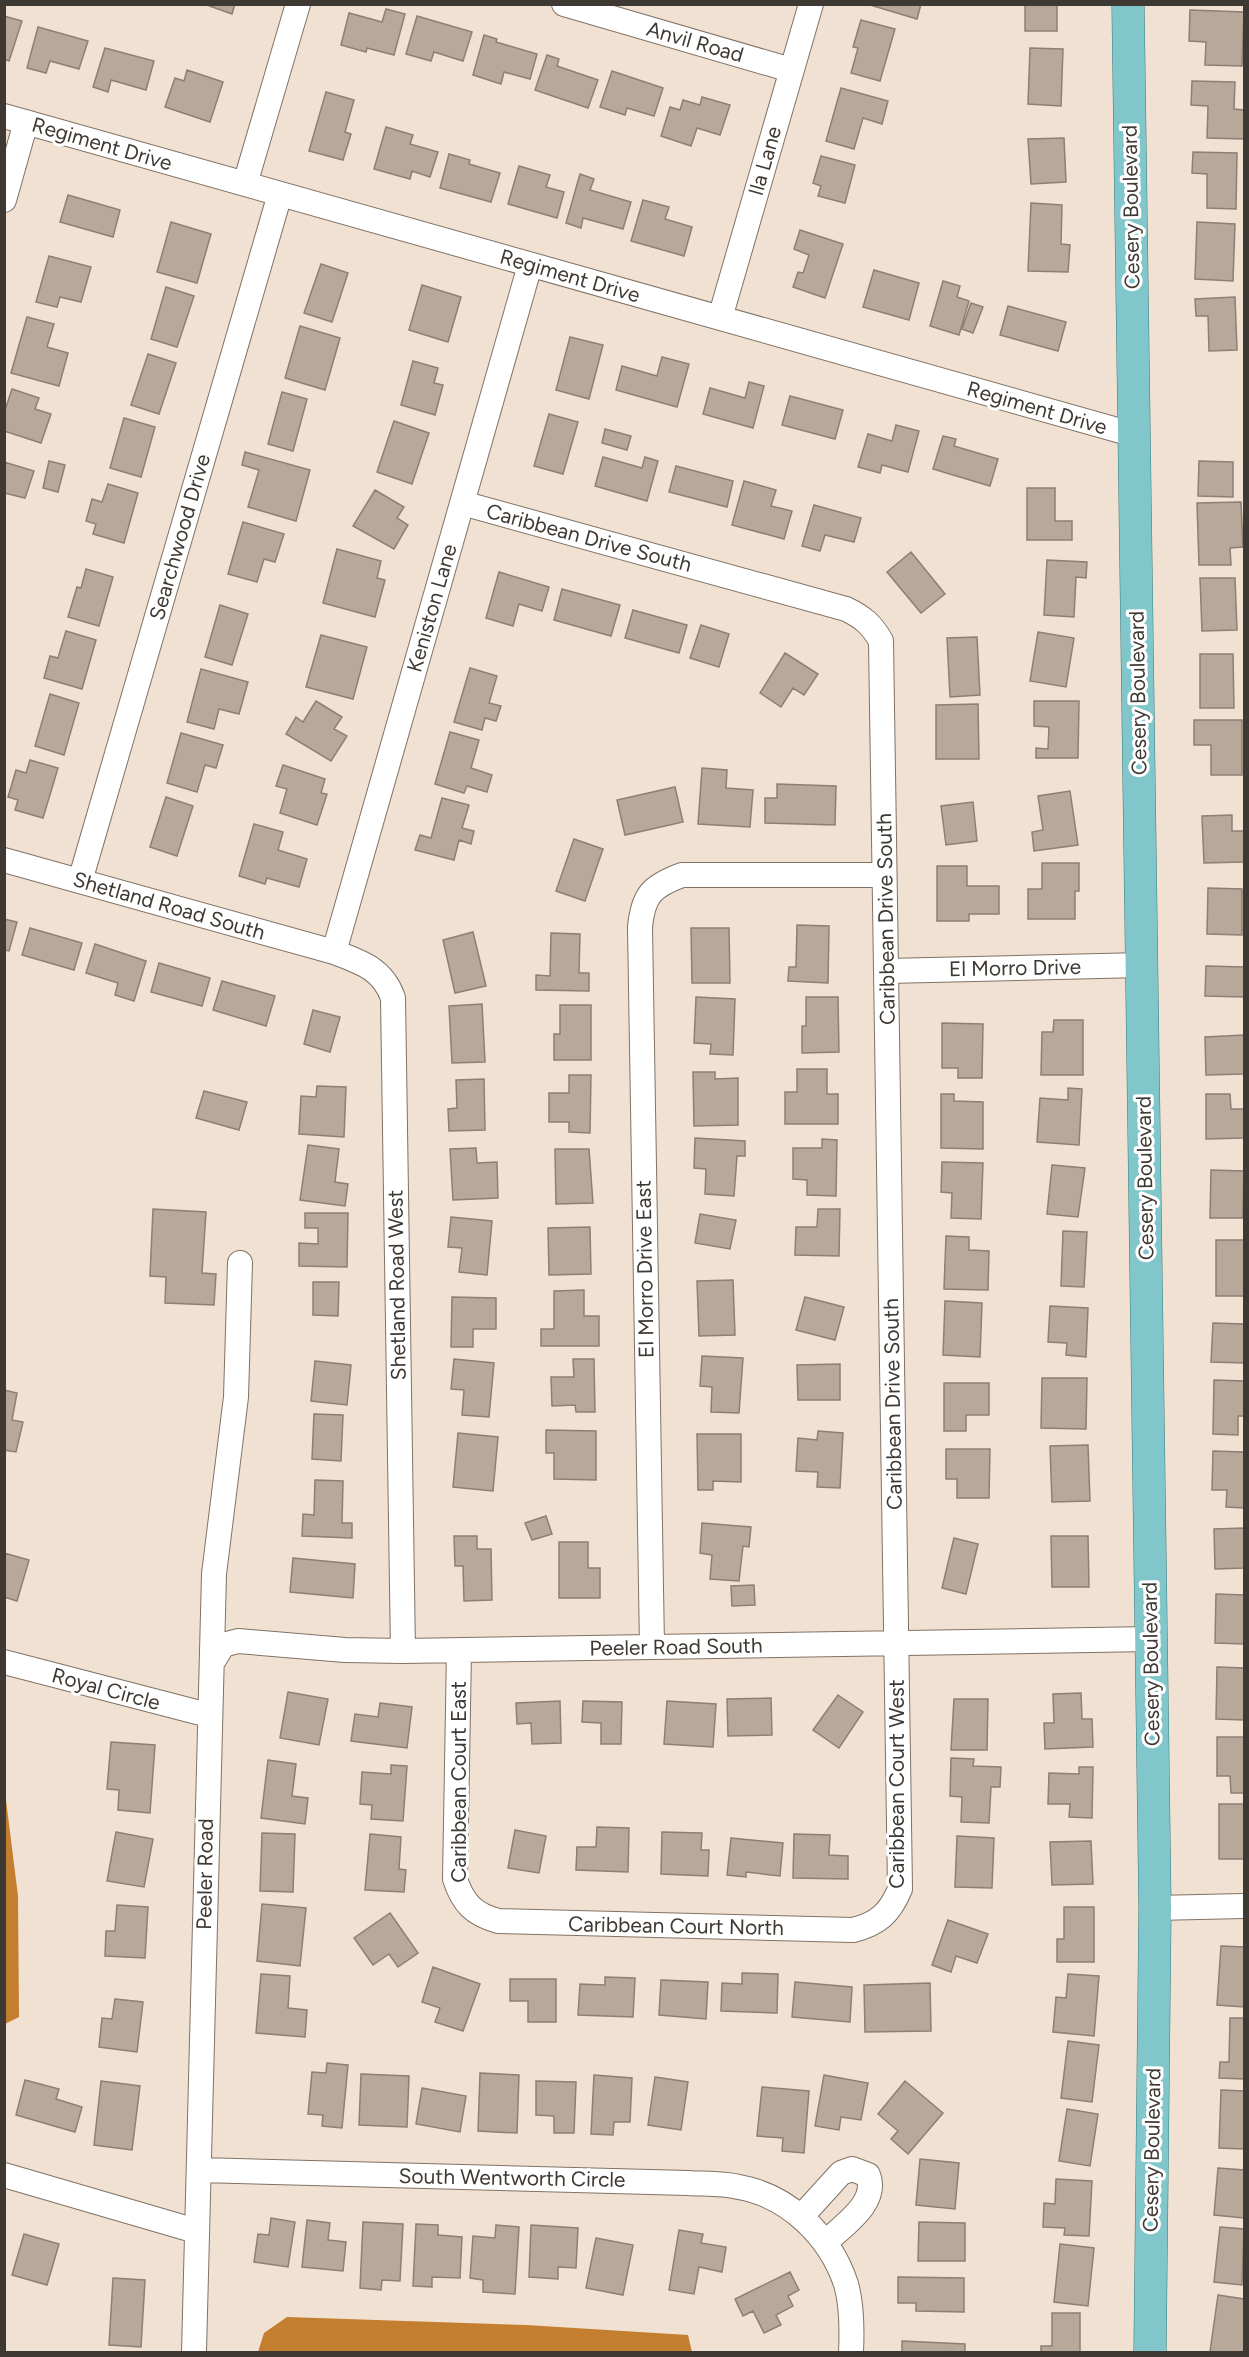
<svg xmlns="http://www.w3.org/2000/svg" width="1249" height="2357" font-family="Figtree,sans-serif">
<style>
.water{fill:#c37f2f}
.building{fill:#b7a89a;stroke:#8d7f71;stroke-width:1.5}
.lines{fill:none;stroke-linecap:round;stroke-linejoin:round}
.minor-casing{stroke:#807265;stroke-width:26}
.major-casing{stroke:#337c7e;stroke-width:33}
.minor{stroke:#fff;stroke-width:24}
.major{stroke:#81c6ca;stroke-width:32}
.labels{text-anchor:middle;stroke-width:6;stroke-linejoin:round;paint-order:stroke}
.street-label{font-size:21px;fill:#3f3933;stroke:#fff}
</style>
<rect width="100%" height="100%" fill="#f1e1d2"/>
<path class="water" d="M5,1792L18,1896L19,2017L5,2024Z
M287,2317L526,2325L688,2335L692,2352H258L264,2333Z"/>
<path class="building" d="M204,4H235L232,14Z
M867,4H921L917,19Z
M1025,4H1057V31H1025Z
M386,9L405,14L394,55L367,48L366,52L341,45L349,13L382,22Z
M1190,10L1244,12L1242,66L1205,65L1206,42L1189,41Z
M4,16L22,21L9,61L4,59Z
M417,16L472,32L463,61L434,52L431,61L406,54Z
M861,20L895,29L880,81L851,73L858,48L853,47Z
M38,27L88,41L79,69L50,61L46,73L27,68Z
M484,35L497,39L496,42L537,54L530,79L504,72L501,84L473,75Z
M105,48L154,61L146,90L111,80L108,92L93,87Z
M1030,48L1063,49L1061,106L1028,104Z
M547,55L559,59L557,66L598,80L588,108L535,90Z
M187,70L223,82L210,122L165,107L175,78L184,81Z
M612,71L663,88L654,116L627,108L625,115L600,107Z
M1192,81L1235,82L1234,109L1244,110V139L1207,138L1208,106L1191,105Z
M841,88L888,101L882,124L863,118L854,149L826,141Z
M326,92L354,100L345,132L351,134L343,160L309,151Z
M702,97L730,105L720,135L697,128L691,146L661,136L670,107L680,110L683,100L700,105Z
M386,127L413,135L410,144L438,152L430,177L412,171L410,179L374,169Z
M1064,138L1066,182L1031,184L1028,139Z
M1193,152L1237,153L1236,209L1207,208V174L1192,173Z
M449,154L470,160L469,164L500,173L491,202L440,188Z
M821,156L855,165L845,203L818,196L821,186L813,183Z
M519,166L550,175L546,187L564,192L557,218L508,204Z
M580,174L594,179L590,190L631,202L623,229L583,218L581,228L566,223Z
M68,195L120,210L113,237L60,222Z
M643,200L669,207L665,219L692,227L684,256L631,241Z
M1031,203L1062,205L1061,244L1070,245L1068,272L1028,271Z
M171,222L211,234L197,283L157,272Z
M1197,222L1235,224L1233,281L1195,279Z
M800,230L843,244L825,298L793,287L798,272L803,273L809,255L794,249Z
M49,256L91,267L81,302L60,297L57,307L36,302Z
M321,264L348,273L332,322L304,313Z
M874,270L919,283L909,320L863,307Z
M943,281L960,286L957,297L969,301L959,335L930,326Z
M422,285L461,297L448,342L409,330Z
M166,287L194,296L177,347L151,339Z
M1235,297L1237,350L1209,351L1208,316H1196L1195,299Z
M971,303L983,307L973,333L962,329Z
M1008,306L1066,322L1058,351L1000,335Z
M27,317L54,324L47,347L68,353L59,386L11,373Z
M300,326L340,338L325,390L285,378Z
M570,337L603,345L589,399L556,390Z
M148,354L176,363L159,414L131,405Z
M662,357L689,364L677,407L616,390L622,366L657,376Z
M413,361L438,368L434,383L443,385L435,415L401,405Z
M749,382L764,386L753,428L703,414L710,388L745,398Z
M12,389L39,398L35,409L51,414L41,443L4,431V413Z
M282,392L307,399L293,451L268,444Z
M790,396L843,410L835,439L782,425Z
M549,414L578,422L563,474L534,466Z
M124,418L155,427L141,477L110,468Z
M394,421L429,433L412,484L377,472Z
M896,425L919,431L908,472L882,465L880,473L858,467L868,434L892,441Z
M605,429L631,436L627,450L602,443Z
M943,436L956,439L954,446L998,459L990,486L933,469Z
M245,452L310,470L296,521L248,507L259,470L242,465Z
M603,457L642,468L645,457L658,461L647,501L595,486Z
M49,461L65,465L58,492L43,488Z
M1199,461L1233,462V497L1198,496Z
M4,462L34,471L25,498L4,493Z
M676,466L733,481L727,507L669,492Z
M744,481L776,490L771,506L792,511L784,539L732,525Z
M108,484L138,493L124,543L93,534L96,524L86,521L92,499L102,502Z
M1027,488H1055V521H1072V540H1027Z
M375,490L404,507L397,518L408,525L394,549L353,526Z
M1241,502L1243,547L1230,548L1231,565H1199L1197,503Z
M814,505L861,518L854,542L825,535L820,551L802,546Z
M243,522L284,534L275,562L264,559L257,582L228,574Z
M337,549L381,561L377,578L385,580L375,617L323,603Z
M911,552L945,594L921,613L887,572Z
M1047,560L1087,562L1086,578L1076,577L1074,617L1044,615Z
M86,569L113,577L99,626L68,617L77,587L81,588Z
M499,572L549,587L542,611L519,604L513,626L486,618Z
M1200,578H1235L1237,630L1202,631Z
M562,589L620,605L611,636L554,620Z
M220,605L248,614L232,665L205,657Z
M633,610L687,625L679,653L625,638Z
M701,625L729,634L719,667L690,658Z
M66,631L96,640L82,689L44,678L50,656L58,658Z
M1038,632L1074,638L1066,687L1030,681Z
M321,635L367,647L353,699L306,687Z
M977,637L980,695L950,697L947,638Z
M785,653L818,674L804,695L793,688L781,707L760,693Z
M1200,654H1233L1234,708H1200Z
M470,668L497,676L489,703L501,706L496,721L485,718L482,730L454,722Z
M201,669L248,682L239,714L219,709L214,729L187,722Z
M50,694L79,703L64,755L35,746Z
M316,701L342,717L334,729L347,736L331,761L286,734L296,717L303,722Z
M1034,701H1079L1078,758H1036V748L1048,749L1049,727L1034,726Z
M978,704L979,759H936V705Z
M1194,720H1242V775H1211V745H1194Z
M450,732L479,740L471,768L492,775L487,792L467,786L464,793L435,784Z
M181,733L223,745L216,768L205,765L197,792L167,783Z
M30,760L58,768L43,818L15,810L18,800L8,797L16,770L26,773Z
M283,765L325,779L321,793L327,794L317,825L280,813L287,789L276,786Z
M702,768L727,770L726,788L753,790L750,827L698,824Z
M777,784L836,786L835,825L765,823V798H777Z
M675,787L683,822L625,835L617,800Z
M1070,791L1078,845L1034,851L1032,832L1043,830L1038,796Z
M166,797L193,806L177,856L150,847Z
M442,798L469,805L462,828L474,831L471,844L459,840L454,860L415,850L420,835L431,838Z
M973,802L977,841L946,845L941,806Z
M1232,815V831H1244V862L1204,863L1202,816Z
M254,824L283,832L278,850L307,859L299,887L267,878L265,884L239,876Z
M574,839L603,849L585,901L556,891Z
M1042,863H1079V891H1075V919H1028V889H1042Z
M937,866H967V886H999V914H969V921H937Z
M1208,888L1242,889V935L1207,934Z
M4,919L17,922L9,951L4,950Z
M797,925L829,926L828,983L788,981L789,967H796Z
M30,928L82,943L74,970L22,955Z
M691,928H729L730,983H692Z
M473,932L486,986L455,993L443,940Z
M551,933L580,934L579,973H589V991L536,990V975L550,976Z
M95,944L146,961L134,1001L115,995L118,983L86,973Z
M159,963L210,978L202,1006L151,992Z
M1206,966L1244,967V997L1205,996Z
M222,981L275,996L266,1026L213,1010Z
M696,997L735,999L733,1055L710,1054L711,1044L694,1043Z
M806,997H838L839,1052L802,1053V1026H806Z
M482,1004L485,1062L452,1063L449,1006Z
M560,1005H591V1060H554V1034H560Z
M313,1010L340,1017L330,1052L304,1044Z
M1054,1020H1083V1075H1041L1042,1032H1053Z
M942,1023L983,1024L982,1078H958V1068H942Z
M1244,1035V1074L1206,1075L1205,1037Z
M797,1069H827V1094H838V1124H785V1092H797Z
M693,1072H715V1079L738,1078V1125L694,1126Z
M569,1075H591L590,1133L569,1132V1122H549V1093H569Z
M484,1079L485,1130L449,1131L448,1109L457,1108L456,1080Z
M317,1086L346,1087L344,1137L299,1134L301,1096L316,1097Z
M1068,1088L1082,1089L1079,1145L1037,1142L1040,1098L1068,1100Z
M204,1091L247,1102L239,1130L196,1118Z
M941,1094H954V1101L983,1102V1149L941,1148Z
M1206,1094H1230L1231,1109H1244V1138L1206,1139Z
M695,1138L745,1141V1156H737L734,1196L705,1194L706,1169L694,1168Z
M822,1139L837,1140L836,1196L807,1195V1180L793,1179V1148H822Z
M308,1145L339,1149L335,1182L348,1184L345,1206L300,1200Z
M476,1148L477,1163L497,1162L498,1198L453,1200L450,1149Z
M555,1149H589L593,1203L556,1204Z
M942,1162L983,1163L981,1219L951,1218L952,1193L941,1192Z
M1052,1165L1085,1168L1078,1217L1047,1214Z
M1211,1170L1244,1171L1243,1218H1210Z
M153,1209L206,1212L202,1273L216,1274L214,1305L165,1303L166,1277L150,1276Z
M818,1209H840L839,1256L795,1255L796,1227H817Z
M305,1213H348L347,1267L299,1266V1243L318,1244V1228H305Z
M700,1214L736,1220L730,1249L695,1243Z
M451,1217L492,1221L487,1275L459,1272L462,1248L448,1247Z
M590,1227L591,1274L549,1275L548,1228Z
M1063,1231L1087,1232L1084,1287L1061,1286Z
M946,1236L969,1237V1250L989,1251L988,1290L944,1289Z
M1216,1240H1244V1296H1216Z
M733,1280L735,1335L699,1336L697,1281Z
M313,1282H339L338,1316L313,1315Z
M584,1290V1316H599V1346H541V1329H554V1291Z
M452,1297L496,1298V1329H473V1347H451Z
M805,1297L844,1307L835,1340L796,1330Z
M945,1301L982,1303L980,1357L943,1355Z
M1050,1306L1088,1308L1086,1357L1066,1355L1067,1343L1048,1342Z
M1213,1323L1244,1324V1363L1211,1362Z
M702,1356L743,1358L739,1413L711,1412L712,1387L700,1386Z
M454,1359L494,1363L489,1417L462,1415L464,1390L451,1389Z
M573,1359H594L595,1412H576L575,1405L552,1406L551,1377H574Z
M315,1361L351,1365L347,1405L311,1401Z
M840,1364V1400H798L797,1365Z
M1042,1378H1087L1086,1429L1041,1428Z
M1214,1380L1244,1381V1416H1238V1435L1213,1434Z
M944,1383H989V1415H966V1431H944Z
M4,1390L17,1393L12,1420L23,1422L16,1452L4,1450Z
M314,1414L343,1415L341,1461L312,1459Z
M546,1430L596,1431V1480L554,1479V1453H546Z
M818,1431L843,1433L840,1488L817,1487L818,1472L796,1471L798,1438L817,1440Z
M458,1433L498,1437L493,1491L453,1487Z
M697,1434H741V1482L713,1481V1490H698Z
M1088,1445L1090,1501L1052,1502L1050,1446Z
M946,1449H990L989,1498H957V1479H946Z
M1213,1451L1244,1452V1508L1226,1507L1227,1490H1212Z
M315,1480L343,1481L342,1523H352V1538L302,1536L303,1514L314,1515Z
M546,1516L552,1534L532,1540L525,1523Z
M702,1523L751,1527L749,1547L743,1546L739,1581L710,1579L712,1555L700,1553Z
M1244,1528V1568L1215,1569L1214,1529Z
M454,1536H477V1549H491L492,1600L464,1601L463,1566H455Z
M1051,1536H1088L1089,1587H1052Z
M954,1538L978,1544L966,1594L942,1588Z
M559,1542H588V1568H600V1598H559Z
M4,1553L29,1560L17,1601L4,1597Z
M293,1558L355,1564L353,1598L290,1592Z
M754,1585L755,1605L732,1606L731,1586Z
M1216,1594L1244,1595V1644L1215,1643Z
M1217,1667L1244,1668V1720L1216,1719Z
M288,1692L328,1699L319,1745L280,1738Z
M1081,1693L1082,1719H1092L1093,1747L1045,1749L1044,1723H1054L1053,1694Z
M838,1695L863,1712L839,1748L813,1730Z
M771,1698L772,1735L728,1736L727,1699Z
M954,1699H988L987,1750H951Z
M560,1701L561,1743L532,1744L531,1723L517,1724L516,1703Z
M583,1701L622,1702L621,1744H601V1723L582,1722Z
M667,1701L716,1704L713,1747L664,1744Z
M380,1703L412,1707L407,1748L351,1741L355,1714L378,1717Z
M1217,1737H1244V1793H1231L1230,1776H1217Z
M111,1742L155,1745L150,1813L118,1810L119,1790L107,1789Z
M951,1758L974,1759L973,1766L1001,1767L1000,1787H991L989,1823L961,1822L962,1797L950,1796Z
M268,1760L296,1764L292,1796L308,1798L305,1824L261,1818Z
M391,1765L407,1766L403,1821L371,1819L372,1805L360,1804L362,1772L391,1774Z
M1079,1767H1093L1092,1818L1069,1817L1070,1804H1048L1049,1773L1079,1774Z
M1219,1804H1244V1859H1219Z
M597,1827L629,1828L628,1872L576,1870L577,1847H596Z
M515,1830L546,1836L539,1873L508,1868Z
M116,1832L153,1839L144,1887L107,1881Z
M662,1832L702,1833L701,1850H709L708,1876L661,1874Z
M262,1833L295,1834L293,1892L260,1891Z
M370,1834L401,1837L399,1869L406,1870L404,1892L365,1890Z
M794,1834L830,1835L829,1855L848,1856V1879L793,1878Z
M957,1836L994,1838L992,1888L955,1887Z
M731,1838L783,1843L780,1876L746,1872V1877L727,1875Z
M1091,1841L1093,1884L1052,1885L1050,1842Z
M262,1904L306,1908L300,1966L257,1961Z
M117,1905L148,1907L145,1958L105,1956L106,1931H115Z
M1064,1907H1094V1962H1057V1939H1064Z
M390,1913L418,1953L398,1967L389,1954L373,1965L354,1938Z
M948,1920L988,1934L977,1963L956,1956L951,1972L932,1965Z
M1221,1946L1244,1947V2007L1217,2005Z
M433,1967L480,1984L463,2031L435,2022L440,2008L422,2002Z
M742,1973L778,1974L777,2013L721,2011L722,1983L742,1984Z
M261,1974L290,1976L288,2008L307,2010L305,2037L256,2033Z
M1068,1974L1099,1976L1094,2036L1053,2032L1056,1997L1066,1998Z
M605,1977L635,1978L633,2017L578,2015L580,1984L605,1985Z
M510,1979H556V2022H528V2001H510Z
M661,1980L708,1982L706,2019L659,2015Z
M795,1982L852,1987L850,2022L792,2017Z
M930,1983L931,2031L865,2032L864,1985Z
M115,1999L143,2002L137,2052L99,2047L102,2018L112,2019Z
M1230,2018H1244V2079L1219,2078L1220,2062H1229Z
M1068,2041L1099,2045L1092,2102L1061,2098Z
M327,2063L348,2065L342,2128L322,2126L323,2115L308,2114L312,2072L326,2073Z
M480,2073L519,2075L517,2133L478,2131Z
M361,2074L409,2076L407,2127L359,2125Z
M594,2075L632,2078L630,2122H614L613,2135L591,2134Z
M824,2075L868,2083L861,2120L841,2117L839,2130L815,2126Z
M655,2077L688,2082L681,2130L648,2125Z
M25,2080L59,2089L56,2099L82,2107L75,2132L16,2115Z
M101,2081L140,2086L132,2150L94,2145Z
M536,2081L576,2082L574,2133H554V2116L536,2115Z
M905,2081L943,2113L908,2154L891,2139L898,2131L878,2114Z
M762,2087L809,2091L804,2153L782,2151L783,2138L757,2136Z
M422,2088L466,2096L460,2132L416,2124Z
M1221,2090L1244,2091V2149L1219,2148Z
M1067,2109L1098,2114L1090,2166L1059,2161Z
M920,2159L959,2163L955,2209L916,2205Z
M1218,2168L1244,2170V2218L1214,2215Z
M1056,2179L1092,2181L1089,2236L1064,2235L1065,2228L1043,2227L1044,2203L1055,2204Z
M271,2218L295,2222L288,2267L254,2262L258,2234L269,2235Z
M307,2220L330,2223L328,2240L346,2242L343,2271L302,2267Z
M363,2222L403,2224L400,2281L382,2280L381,2290L360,2288Z
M919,2222L965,2223V2261H918Z
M416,2224L438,2225V2235L462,2237L460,2278L432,2277V2287L413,2286Z
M496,2225L519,2227L515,2294L483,2292V2280L470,2278L473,2236L495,2238Z
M531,2225L578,2228L576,2268L558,2267V2279L529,2277Z
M1220,2227L1244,2229L1242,2285L1214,2282Z
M679,2230L703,2234L701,2243L726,2247L722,2272L699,2267L694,2294L669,2290Z
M24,2234L59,2244L47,2285L12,2275Z
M596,2238L633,2245L623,2295L586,2288Z
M1060,2244L1094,2248L1088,2306L1054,2302Z
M790,2272L799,2290L788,2296L793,2306L776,2315L781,2325L764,2333L753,2311L743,2316L735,2299Z
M898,2277L964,2278V2312L916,2311V2303H898Z
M113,2278L145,2280L141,2347L109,2345Z
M1218,2295L1244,2299V2352H1210Z
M1052,2313H1080V2352H1041V2346H1052Z
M902,2341L965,2344V2352H902Z"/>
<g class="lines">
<g class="minor-casing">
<path id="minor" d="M564,4L791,70
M4,116L1135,435
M245,184L298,4
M4,200L26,122
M720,318L811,4
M4,860L334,952C361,962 383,969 393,998L403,1651
M80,881L280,194
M334,952L530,265
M887,971L1142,965
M652,1647L640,927C643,895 652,886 682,875H884
M459,1651L455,1879C463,1903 473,1914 498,1921L853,1930C878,1924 890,1913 900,1889L881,641C872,625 863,617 846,609L462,503
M4,1662L208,1715
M212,1663L223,1645L238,1641L345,1650L403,1651L1151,1639
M1155,1908L1244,1906
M199,2170L688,2183C705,2184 722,2183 739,2187C789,2196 830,2236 846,2284C852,2305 852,2331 851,2352
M4,2175L196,2231
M801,2217L841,2173L852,2169L868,2175C879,2203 843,2225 825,2243
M194,2352L214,1574L236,1397L240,1263"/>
</g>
<g class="major-casing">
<path id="major" d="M1128,4L1155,1908L1150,2352"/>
</g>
<use href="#minor" class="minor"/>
<use href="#major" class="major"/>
</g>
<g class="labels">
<g class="street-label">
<text transform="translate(695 42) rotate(16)" y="7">Anvil Road</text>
<text transform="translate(102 144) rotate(16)" y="7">Regiment Drive</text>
<text transform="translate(765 161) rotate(-74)" y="7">Ila Lane</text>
<text transform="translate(1131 207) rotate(-91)" y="7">Cesery Boulevard</text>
<text transform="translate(570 276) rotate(16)" y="7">Regiment Drive</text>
<text transform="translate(1037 408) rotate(16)" y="7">Regiment Drive</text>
<text transform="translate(180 537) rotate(-74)" y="7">Searchwood Drive</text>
<text transform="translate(589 538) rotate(15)" y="7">Caribbean Drive South</text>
<text transform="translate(432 608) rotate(-74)" y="7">Keniston Lane</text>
<text transform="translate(1138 693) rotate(-91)" y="7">Cesery Boulevard</text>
<text transform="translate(169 906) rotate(16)" y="7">Shetland Road South</text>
<text transform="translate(886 919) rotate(-91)" y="7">Caribbean Drive South</text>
<text transform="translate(1015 968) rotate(-1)" y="7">El Morro Drive</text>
<text transform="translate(1145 1178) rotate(-91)" y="7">Cesery Boulevard</text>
<text transform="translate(645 1269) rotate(-91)" y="7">El Morro Drive East</text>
<text transform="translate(397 1285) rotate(-91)" y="7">Shetland Road West</text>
<text transform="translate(893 1404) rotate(-91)" y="7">Caribbean Drive South</text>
<text transform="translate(676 1647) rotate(-1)" y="7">Peeler Road South</text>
<text transform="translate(1151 1664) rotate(-91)" y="7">Cesery Boulevard</text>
<text transform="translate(106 1689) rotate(15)" y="7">Royal Circle</text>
<text transform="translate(459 1782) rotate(-90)" y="7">Caribbean Court East</text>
<text transform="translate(897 1784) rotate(-90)" y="7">Caribbean Court West</text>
<text transform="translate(205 1874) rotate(-89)" y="7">Peeler Road</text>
<text transform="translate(676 1926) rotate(1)" y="7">Caribbean Court North</text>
<text transform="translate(1152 2150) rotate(-89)" y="7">Cesery Boulevard</text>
<text transform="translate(512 2178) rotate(1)" y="7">South Wentworth Circle</text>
</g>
</g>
<rect width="1249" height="2357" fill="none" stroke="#3f3933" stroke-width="12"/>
</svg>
